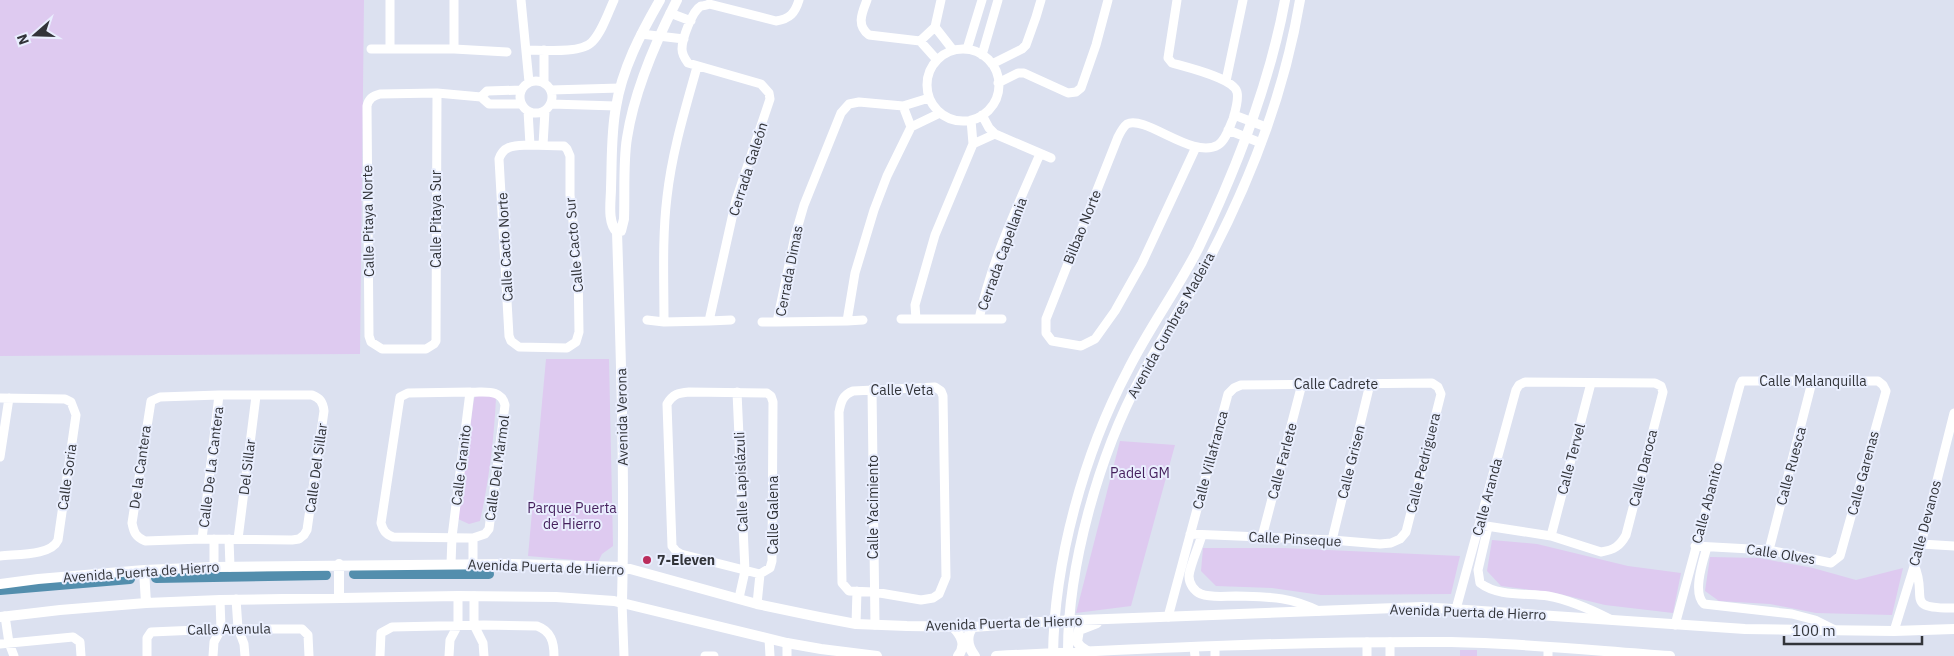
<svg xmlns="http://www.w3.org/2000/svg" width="1954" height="656" font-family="'IBM Plex Sans',sans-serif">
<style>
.green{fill:#decaf0}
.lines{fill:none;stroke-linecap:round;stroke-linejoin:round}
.canal{stroke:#538ead;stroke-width:10}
.minor{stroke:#fff;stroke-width:9}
.tertiary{stroke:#fff;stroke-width:10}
.poi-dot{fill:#bb2d5c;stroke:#e9eefe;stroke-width:2}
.labels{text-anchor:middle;stroke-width:4;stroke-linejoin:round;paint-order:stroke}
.street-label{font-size:14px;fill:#323439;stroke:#e9eefe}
.park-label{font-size:14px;fill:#441f5c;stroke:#e9eefe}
.poi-label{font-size:14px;font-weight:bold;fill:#323439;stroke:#e9eefe;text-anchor:start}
</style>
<rect width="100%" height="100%" fill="#dce1f0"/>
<path class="green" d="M0,0H364L360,354L0,356Z
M546,359H609L613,546L602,554L598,562L528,556Z
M477,393L496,398C494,439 489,481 480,521L469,524L458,519L474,399Z
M1120,441L1175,445L1131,606L1076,613Z
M1492,540L1537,544L1628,566L1681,573L1673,613L1605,605L1556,593L1501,586L1487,571Z
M1203,548H1284L1460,556L1451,594L1321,595L1272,588L1216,586L1201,571Z
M1710,557L1759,558L1813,568L1856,580L1903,568L1892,615L1816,613L1770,604L1719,601L1705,591Z
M1460,650H1477V656H1460Z"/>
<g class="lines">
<path class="canal" d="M354,574H489
M156,578L326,575
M0,590L130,579"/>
<path class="minor" d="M454,0V49
M521,0L529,82
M867,0C862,13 856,25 869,35L920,41L935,27L941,0
M1177,0L1168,58L1172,63C1186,67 1233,78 1237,92C1239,100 1235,112 1233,119C1229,128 1226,140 1218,145C1193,160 1146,115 1127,124C1123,127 1120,133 1118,137L1046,319V333L1052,341L1081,346L1095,339L1115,311L1142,263L1196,147
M670,13L691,21
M935,27L953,50
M641,34L684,39
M920,41L937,60
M371,49H454L507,52
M390,49V0
M967,49L982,0
M927 85a36 36 0 1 1 72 0a36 36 0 1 1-72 0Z
M526,50C542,50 581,54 592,42C602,32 608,13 614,0
M544,50V82
M982,55L998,0
M992,64L1022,49L1026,45L1036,17L1041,0
M697,67C685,110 672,152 667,197C662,238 664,280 664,322L709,321L736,200L770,99L769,93L761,84L688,63C685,59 682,54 682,49C682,39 692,11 701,6C702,6 708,5 709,4L776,21C790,19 795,13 799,0
M520 97a16 16 0 1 1 32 0a16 16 0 1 1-32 0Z
M1226,81L1243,0
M998,83L1018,73H1024L1068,93L1076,92L1081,88L1096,45L1108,0
M551,90L620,88
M437,93L436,341L434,344L426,349H382L371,342L369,336L367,106C369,98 373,96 380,94L437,93L481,97L489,104H521
M481,97L487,91L521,90
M929,98L903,106L859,102L849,104L841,113L804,205L795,236L777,322L847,321L855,273L874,210L887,176L911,127L940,113
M551,104L616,106
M903,106L911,127
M528,111L530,145
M982,115L989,128L995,134L1051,158
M1234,115L1266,127
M971,120L973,144L935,235L915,305L916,319H979C991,262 1017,207 1040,154
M1228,130L1261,143
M973,144L995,134
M530,145L564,146L567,149L570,156V195L578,266L579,332L576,342L567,348L519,347L511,341L509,336L499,159C504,144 516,146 530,145Z
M543,145L545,111
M901,319H916
M979,319H1002
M647,320L664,322
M709,321L731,320
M847,321L863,320
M762,322H777
M935,387L941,391L943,396L946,577L939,594L933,598L921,600L874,592L849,591L842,583L839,412C841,401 843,395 853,391Z
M872,389L875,625
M470,392C484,393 501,388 505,405L489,529L485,534L473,538L393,537C385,534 383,530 381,523L400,397L408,393Z
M689,392L767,393L771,396L773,402L772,561L770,568L760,574L681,554L676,551L672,546L667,404C673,394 678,393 689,392Z
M737,392L745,571L739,598
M219,395H312C320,398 323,402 324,411L307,530L304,535L299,539L292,540L202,539L145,541C136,537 134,533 132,523L151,401L160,397Z
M0,398L65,399L71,402L76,415L58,540C51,556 17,554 0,556
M0,457L9,398
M1488,527L1478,570L1480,583C1498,597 1527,593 1548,596C1570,600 1590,609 1610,619
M1202,535C1199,546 1190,565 1189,576C1189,584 1194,591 1201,594C1212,598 1225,596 1236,596C1268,597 1289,596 1319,611
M1551,536L1591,383
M1262,537L1302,384
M202,539L219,395
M214,539V567
M229,539L230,567
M238,539L256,396
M1332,540L1370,384
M1921,544L1954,546
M1707,547C1703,561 1692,593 1704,604L1792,614L1815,620L1833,629
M1769,550L1812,382
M451,564L452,537L470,392
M473,564V538
M1914,565C1929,597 1902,609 1954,608
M474,596V625L483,643L484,656
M236,599L238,628L244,644L245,656
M622,602L624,656
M757,604L760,574
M1456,609L1516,390L1519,385L1525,382L1655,383L1661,386L1663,392L1626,535C1620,546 1614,550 1601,552L1551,536L1480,525
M5,616L9,643L14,656
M1168,617L1228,394L1234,388L1241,385L1432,383L1438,387L1441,394L1406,532L1400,539L1391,543L1380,544L1332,540L1190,534
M856,624L857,591
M1675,625L1740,385L1742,381H1878L1883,385L1886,391L1840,556L1831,563L1769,550L1695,546
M1894,631L1921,544L1954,413
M769,639L770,656
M787,643V656
M0,644L73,637L80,642L81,656
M1194,647L1195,656
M1548,647V656
M147,656V638L151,632L221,629H302L308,635L309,656
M213,656L214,642L221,629L220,600
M380,656L381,633L392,627L484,625L537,626C551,631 554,642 554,656
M449,656L450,640L458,625V596
M705,656H714
M1215,656V647
M1367,656V642
M1390,656V642"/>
<path class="tertiary" d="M617,232L621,231L624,219C625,194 623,162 627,138C634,92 656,41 677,0
M144,570L146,603
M0,584L38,579L144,570L214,567L512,564L623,567L757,604L819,617L856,624L907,626L973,627L1054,621L1422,607L1745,629L1894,631L1954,629
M339,597V564
M622,602C625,479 621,356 617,232C607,222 611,201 611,188C612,161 611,133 616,107C622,69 641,33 660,0
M0,617L60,610L146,603L220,600L458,596L556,597L614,601L787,643L821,649L877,656
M953,627C961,635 967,645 958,656
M973,627C965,637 968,647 975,656
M1087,651L1081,647L1077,642L1079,630L1097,623
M996,656C1148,648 1300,641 1451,642C1524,643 1597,651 1670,656
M1053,656C1054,561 1084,453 1128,370C1149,328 1177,290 1198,249C1236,170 1269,87 1285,0
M1068,656C1067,567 1099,455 1141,377C1162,337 1187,299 1209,259C1251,179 1285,90 1300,0"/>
</g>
<circle class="poi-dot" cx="647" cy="560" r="5"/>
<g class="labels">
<g class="street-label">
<text transform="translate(748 169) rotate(-72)" y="5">Cerrada Galeón</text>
<text transform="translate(436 219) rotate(-90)" y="5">Calle Pitaya Sur</text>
<text transform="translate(368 221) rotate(-91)" y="5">Calle Pitaya Norte</text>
<text transform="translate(1082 227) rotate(-68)" y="5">Bilbao Norte</text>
<text transform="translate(574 245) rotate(-95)" y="5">Calle Cacto Sur</text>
<text transform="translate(505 247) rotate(-93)" y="5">Calle Cacto Norte</text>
<text transform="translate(1002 254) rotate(-70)" y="5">Cerrada Capellania</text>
<text transform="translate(789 271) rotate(-79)" y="5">Cerrada Dimas</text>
<text transform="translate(1171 325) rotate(-61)" y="5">Avenida Cumbres Madeira</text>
<text x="1813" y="386">Calle Malanquilla</text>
<text x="1336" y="389">Calle Cadrete</text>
<text x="902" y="395">Calle Veta</text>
<text transform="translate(622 417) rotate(-91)" y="5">Avenida Verona</text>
<text transform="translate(1571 459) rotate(-75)" y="5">Calle Tervel</text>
<text transform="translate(1210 460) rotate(-75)" y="5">Calle Villafranca</text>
<text transform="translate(1282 461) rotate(-75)" y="5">Calle Farlete</text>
<text transform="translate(1351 462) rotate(-76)" y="5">Calle Grisen</text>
<text transform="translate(1423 463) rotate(-76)" y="5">Calle Pedriguera</text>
<text transform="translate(461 465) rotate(-83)" y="5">Calle Granito</text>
<text transform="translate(1791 466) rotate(-75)" y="5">Calle Ruesca</text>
<text transform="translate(140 467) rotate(-82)" y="5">De la Cantera</text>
<text transform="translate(211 467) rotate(-83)" y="5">Calle De La Cantera</text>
<text transform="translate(247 467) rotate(-83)" y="5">Del Sillar</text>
<text transform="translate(316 468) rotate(-82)" y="5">Calle Del Sillar</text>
<text transform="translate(497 468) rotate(-82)" y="5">Calle Del Mármol</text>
<text transform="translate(1643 468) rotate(-76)" y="5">Calle Daroca</text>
<text transform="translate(1863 473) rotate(-75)" y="5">Calle Garenas</text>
<text transform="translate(67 477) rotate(-82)" y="5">Calle Soria</text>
<text transform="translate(741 482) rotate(-92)" y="5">Calle Lapislázuli</text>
<text transform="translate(1487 497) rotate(-75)" y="5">Calle Aranda</text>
<text transform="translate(1707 503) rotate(-75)" y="5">Calle Abanito</text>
<text transform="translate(873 507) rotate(-90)" y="5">Calle Yacimiento</text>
<text transform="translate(773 515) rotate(-90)" y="5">Calle Galena</text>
<text transform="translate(1925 523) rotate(-75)" y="5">Calle Devanos</text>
<text transform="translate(1295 539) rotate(3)" y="5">Calle Pinseque</text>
<text transform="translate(1781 554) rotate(9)" y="5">Calle Olves</text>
<text transform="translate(546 567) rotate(2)" y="5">Avenida Puerta de Hierro</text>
<text transform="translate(141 572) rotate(-4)" y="5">Avenida Puerta de Hierro</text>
<text transform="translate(1468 612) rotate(2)" y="5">Avenida Puerta de Hierro</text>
<text transform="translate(1004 623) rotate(-2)" y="5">Avenida Puerta de Hierro</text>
<text transform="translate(229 629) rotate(-1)" y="5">Calle Arenula</text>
</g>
<g class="park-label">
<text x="1140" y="478">Padel GM</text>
<text x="572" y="513">Parque Puerta<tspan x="572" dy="16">de Hierro</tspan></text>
</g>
<g class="poi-label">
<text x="657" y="565">7-Eleven</text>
</g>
</g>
<g transform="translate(35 35) rotate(250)" stroke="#e9eefe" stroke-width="4" paint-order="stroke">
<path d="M0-4L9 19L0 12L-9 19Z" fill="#323439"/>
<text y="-8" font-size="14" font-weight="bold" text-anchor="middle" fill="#323439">N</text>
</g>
<path d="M1784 636v8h138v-8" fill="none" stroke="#323439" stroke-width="2.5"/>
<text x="1792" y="636" font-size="15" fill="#323439" stroke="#e9eefe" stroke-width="4" paint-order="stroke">100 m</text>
</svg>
